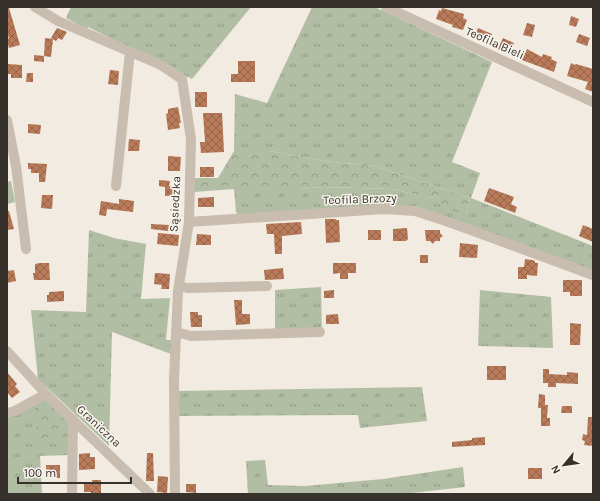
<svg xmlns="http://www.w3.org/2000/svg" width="600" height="501" font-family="Karla,sans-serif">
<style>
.grass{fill:url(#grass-tufts)}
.forest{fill:url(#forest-crowns)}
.building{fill:url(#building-cross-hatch)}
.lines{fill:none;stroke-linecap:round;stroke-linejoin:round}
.minor{stroke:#c8bdae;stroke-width:10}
.labels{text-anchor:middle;stroke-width:3;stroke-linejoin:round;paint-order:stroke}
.street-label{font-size:12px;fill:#37312c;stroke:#f9f5ee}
</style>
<defs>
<pattern id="grass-tufts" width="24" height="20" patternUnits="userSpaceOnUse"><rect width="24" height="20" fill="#b2bea3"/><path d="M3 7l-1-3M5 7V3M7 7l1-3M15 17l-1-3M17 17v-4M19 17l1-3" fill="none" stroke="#929b85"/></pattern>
<pattern id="forest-crowns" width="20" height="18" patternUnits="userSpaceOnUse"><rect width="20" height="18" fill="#b2bea3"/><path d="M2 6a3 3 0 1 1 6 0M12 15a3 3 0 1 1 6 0" fill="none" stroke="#929b85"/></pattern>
<pattern id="building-cross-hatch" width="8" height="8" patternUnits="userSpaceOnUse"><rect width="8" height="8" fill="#b87a58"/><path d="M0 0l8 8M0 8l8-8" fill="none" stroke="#966549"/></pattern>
</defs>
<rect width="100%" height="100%" fill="#f1ebe1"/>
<path class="grass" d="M71,7H251L192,79L88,27L87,29L66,18Z
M312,7H375L492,62L452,162L480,173L471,198L593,246V271L420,208L239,215L236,212L234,189H299L323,187L392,189L426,197L436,198L466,213L470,198L374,166L323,161L270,151H234L235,94L267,103Z
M11,181L15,202L7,204V182Z
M89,230L114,238L146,244L141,299L170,298L166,340H173L171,354L112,332L109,446L38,379L31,310L86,312Z
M321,287L322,336L275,335V290Z
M480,290L551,297L553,348L478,346Z
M422,387L427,421L360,428L358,415L176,416L177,391Z
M34,405L69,432V455L40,456L42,494H7V418Z
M265,460L268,485L305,486L383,479L463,467L465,487L403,494H248L246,461Z"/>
<path class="forest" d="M234,151H270L323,161L374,166L470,198L466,213L444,210L436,198L426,197L392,189L323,187L299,189H234L194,192L195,178H218Z
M42,400H47L69,423V432L38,439L34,405Z"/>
<path class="building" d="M7,8H9L20,45L9,48L7,41V39H9L7,31Z
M442,8L464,14L463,18L467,20L463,30L452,27L453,25L436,19L439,10L441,11Z
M571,16L579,19L576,27L569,25Z
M527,23L535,25L532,37L523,35Z
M57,28L67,32L62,40L58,38L56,41L51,38Z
M478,28L492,34L489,41L475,36Z
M579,34L590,38L587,46L576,42Z
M45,38L53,39L51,57L44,56Z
M503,38L514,43L509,54L498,49Z
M527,49L542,57L543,54L552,57L551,59L557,62L554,72L522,60Z
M34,55L44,56V62L34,61Z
M238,61H255V82H231V74H238Z
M571,63L575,65L576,64L593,69V92L585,89L588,82L567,76Z
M7,64L22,65V78H11V74H7Z
M110,70L119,71L118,85L108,84Z
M27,73H33V82H26Z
M195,92H207V107H195Z
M178,107L181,123H179L180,128L168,130L166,114L168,113V109Z
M203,113H222L224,152L201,153L200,142H205Z
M28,124L41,125L40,134L28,133Z
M129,139L140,140L139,151H128Z
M168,156L181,157L180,171H168Z
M28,163L47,164L45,182H39V173H31V169H28Z
M200,167H214V177H200Z
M159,180L170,181L169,186H176V196H165V187L159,186Z
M489,188L514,197L511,204L517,207L515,213L484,201Z
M42,195H53L52,209L41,208Z
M214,197V207H198V198Z
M119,199L134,201L133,212L107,209L106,216L99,215L101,201L119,204Z
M7,211H9L14,229L7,230Z
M325,219H336V220H339L340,242L326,243Z
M301,222L302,234L282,236V254H275L274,234H267L266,224Z
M151,224L169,225L168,231L151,229Z
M583,225L593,229V242L579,236Z
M407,228L408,239L406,241H393V229Z
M368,230H381V240H368Z
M425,230H440V233L443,236L440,238V241H435L433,244L430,241H426Z
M158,233L179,235L178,246L157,244Z
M197,234L211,235V245H196Z
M460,243L478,245L477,258L459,257Z
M420,255H428V263H420Z
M525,259L532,260L535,261V263H538L537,276L527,275V279H518V267H524Z
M40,263H49L50,280H34L33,273H35V264Z
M333,263H356V273H348V279H340V273L333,274Z
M283,268L284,279L265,280L264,270Z
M14,270L16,281L7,283V271Z
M155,273L170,274L169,289H161L162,285L154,284Z
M563,280H582V296H570V292H563Z
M334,290V298H324V291Z
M64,291V301L47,302V295H49V292Z
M234,300H242V314H250V324L236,325Z
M190,312H198V315H202V327H191Z
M338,314L339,324H326V315Z
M570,323L581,324L580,345H570Z
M487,366H506V380H487Z
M543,369H549V374L567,375V372L578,373V384L556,383V387H548V383H543Z
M7,372L17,384L15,386L20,392L12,398L7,392Z
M539,394L545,395V405H548L547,418H550V426H541V408H538Z
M562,406H572V413H561Z
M588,417H593V446L584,445L585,441L582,440L583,434L587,435Z
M485,437V445L452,447V442L472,440V438Z
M90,453V457H95V469L79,470V454Z
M147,453H153L154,481H146Z
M46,465H60V478H46Z
M528,468H542V479H528Z
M158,476L168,477L167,493L157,492Z
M92,480H101V494H91V492H84V482H92Z
M186,484H196V493L186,492Z"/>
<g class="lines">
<path class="minor" d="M35,7L58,21L161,65L182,79L191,139L189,222L178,291L174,380L175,494
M386,7L593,102
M7,120L16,166L26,249
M116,186L130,52
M189,222L384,209L415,211L446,221L593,275
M179,286L187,288L267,286
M176,332L191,336L320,332
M7,351L46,394L150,494
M7,413L15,411L46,394
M72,494L73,419"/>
</g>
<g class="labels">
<g class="street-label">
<text transform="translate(495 43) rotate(24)" y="4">Teofila Bieli</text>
<text transform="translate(360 199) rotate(-2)" y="4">Teofila Brzozy</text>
<text transform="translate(175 204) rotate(-87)" y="4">Sąsiedzka</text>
<text transform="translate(99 426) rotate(43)" y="4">Graniczna</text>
</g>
</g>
<rect width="600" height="501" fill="none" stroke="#37312c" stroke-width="16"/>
<g transform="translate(564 465) rotate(241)" stroke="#f9f5ee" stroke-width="3" paint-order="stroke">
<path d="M0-3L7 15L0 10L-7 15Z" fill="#37312c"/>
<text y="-6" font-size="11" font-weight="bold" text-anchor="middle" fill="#37312c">N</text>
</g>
<path d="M18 477v6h113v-6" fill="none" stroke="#37312c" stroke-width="2"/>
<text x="24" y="477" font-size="12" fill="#37312c" stroke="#f9f5ee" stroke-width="3" paint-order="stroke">100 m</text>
</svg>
